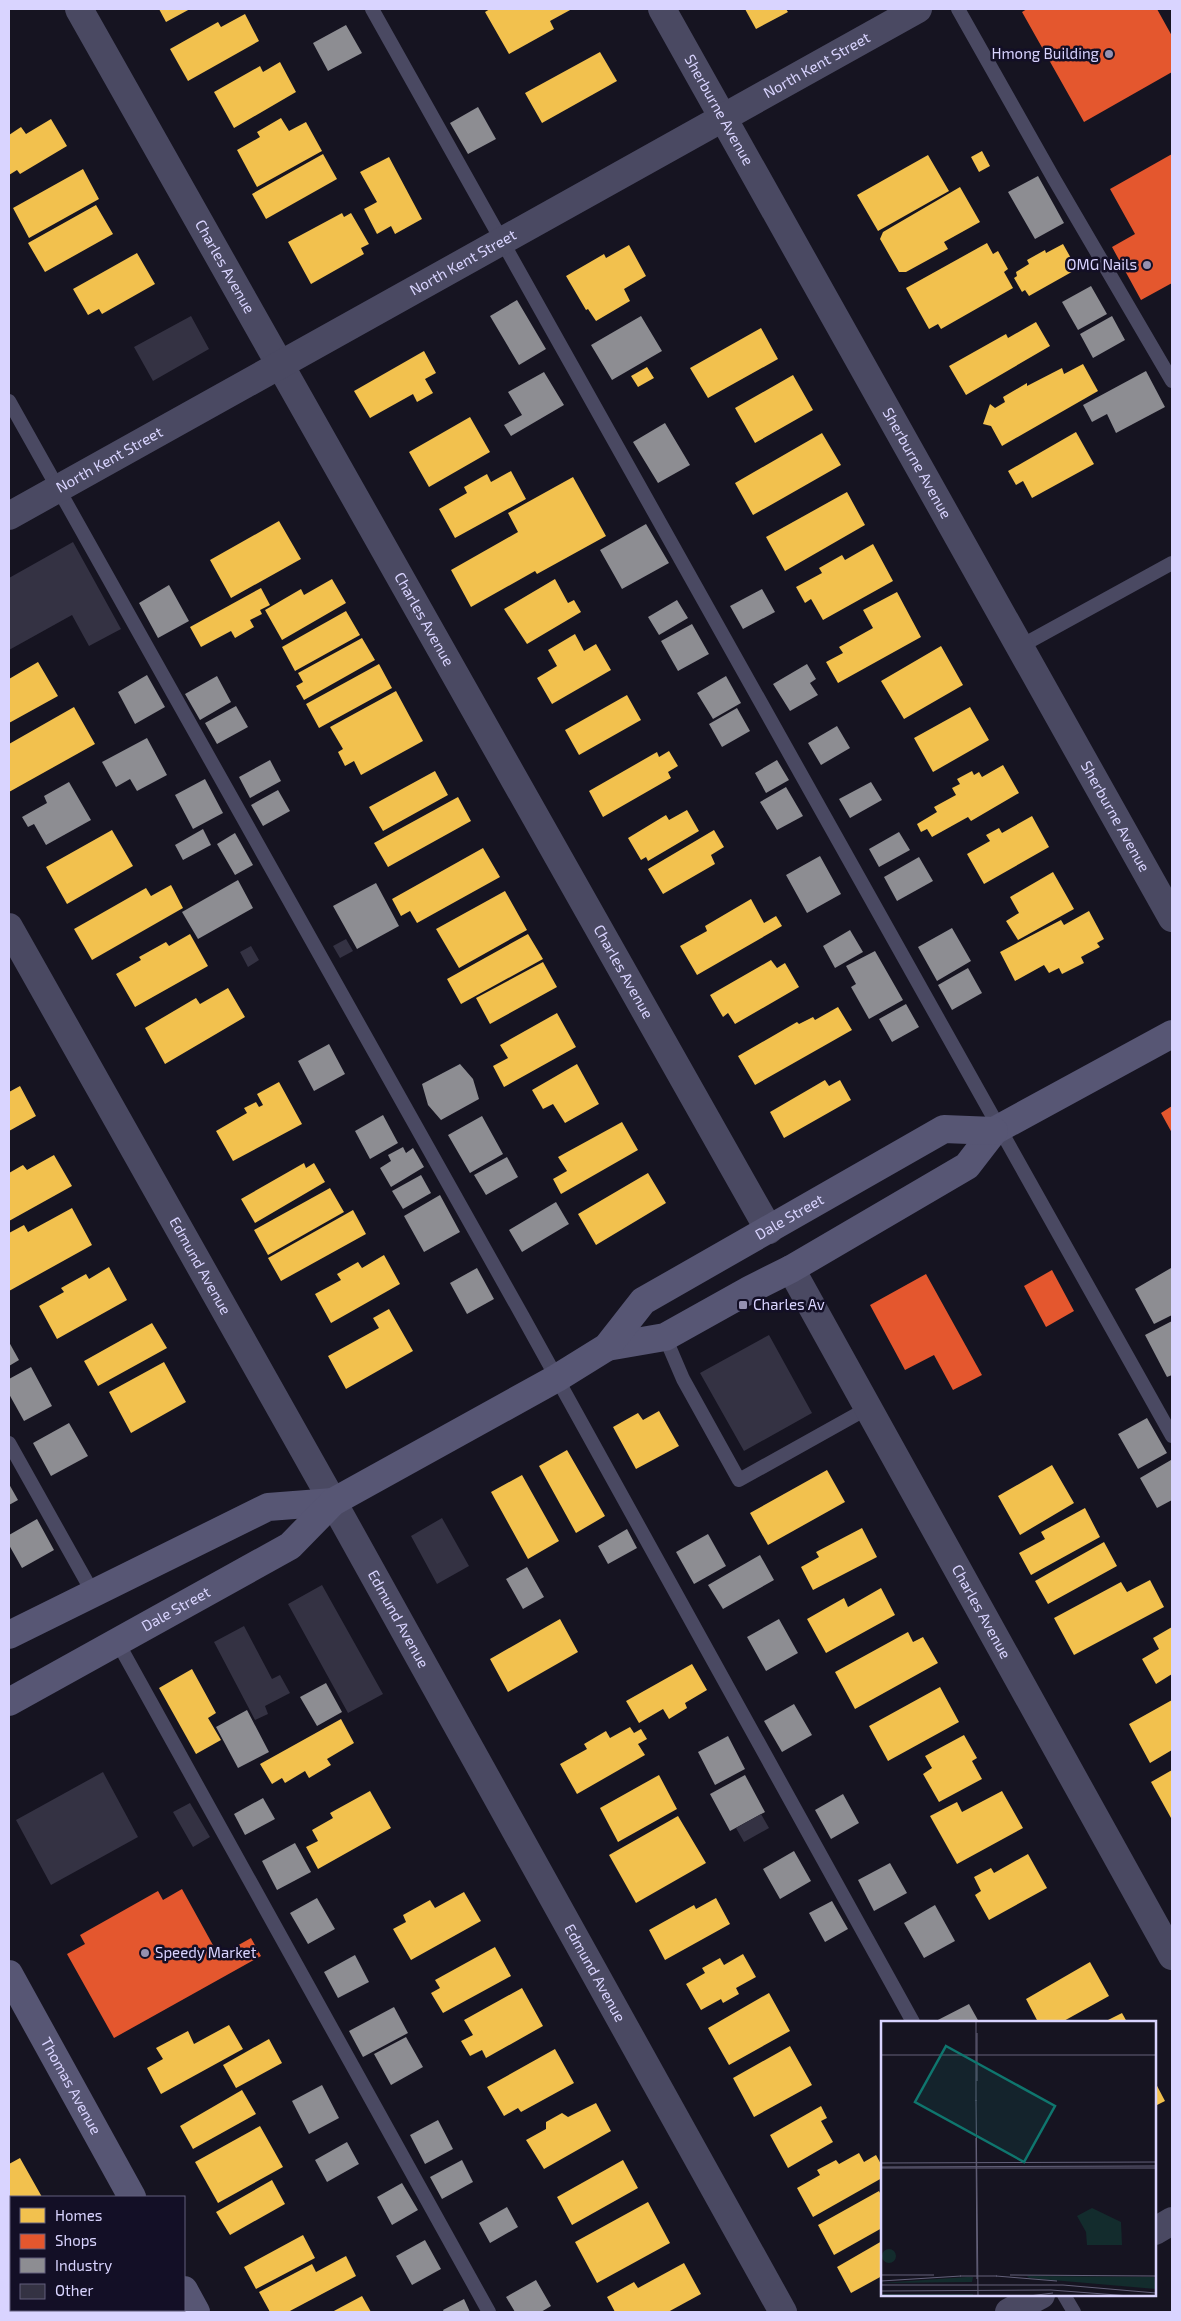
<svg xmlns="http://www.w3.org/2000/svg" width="1181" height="2321" font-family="'Exo 2',sans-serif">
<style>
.homes{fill:#f2c14e}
.shops{fill:#e4572e}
.industry{fill:#8d8d92}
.building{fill:#343243}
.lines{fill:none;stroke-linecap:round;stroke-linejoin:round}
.lane{stroke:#4a4962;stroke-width:14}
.street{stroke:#4a4962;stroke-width:28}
.secondary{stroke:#575674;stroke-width:28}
.poi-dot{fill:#9591b1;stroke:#130f26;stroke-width:2}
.labels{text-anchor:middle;stroke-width:5;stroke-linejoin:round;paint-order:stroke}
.poi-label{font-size:15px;fill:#d9d4ff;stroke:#130f26;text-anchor:end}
.street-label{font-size:15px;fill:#d9d4ff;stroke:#130f26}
.inset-road{fill:none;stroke:#64617a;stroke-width:1}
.view{fill:#0f766e;fill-opacity:0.15;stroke:#0f766e;stroke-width:2.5}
.inset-edge{fill:none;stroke:#d9d4ff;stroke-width:2.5}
</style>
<rect width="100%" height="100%" fill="#161421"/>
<path class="homes" d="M159,9H190L166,22Z
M490,9H572L550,21L554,29L509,54L485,12Z
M745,9H786L788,12L756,29Z
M245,14L259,41L188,81L170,49L218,22L221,27Z
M600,52L617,81L542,123L525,93Z
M280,62L296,92L234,128L214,92L260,66L263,72Z
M281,118L289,131L306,122L322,151L257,187L237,150L260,137L257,132Z
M51,119L67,146L20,174L17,170L9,175V135L21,127L26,134Z
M982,151L990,166L979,172L971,157Z
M323,154L337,179L266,219L252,194Z
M928,155L949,191L878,231L857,195Z
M389,157L422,219L395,234L391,226L377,234L364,209L377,202L360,172Z
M83,169L99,199L29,238L13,208Z
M960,187L980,222L944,242L948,249L906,272H899L880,239L883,232Z
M96,205L113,234L45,272L28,243Z
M342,213L344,217L351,213L369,244L361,248L364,254L311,284L288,242Z
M987,243L993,254L998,251L1008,269L1004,272L1013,288L941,329L938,324L929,329L906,288Z
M1063,244L1077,269L1029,296L1025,290L1022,292L1014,278L1017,276L1016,272L1029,264L1027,260L1045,250L1046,253Z
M629,245L646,276L624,289L630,301L596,321L588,309L586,310L566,276L604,254L606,258Z
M137,253L155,284L102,314L99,309L88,315L73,289Z
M1036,322L1050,346L966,395L949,366L1006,334L1008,338Z
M761,328L778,359L708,398L690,368Z
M424,351L436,373L425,379L433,393L417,402L413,394L370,418L354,391Z
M1083,364L1098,391L1002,446L991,426L983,424L990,404L995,408L1005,402L1003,397L1027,383V386L1062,368L1064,374Z
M647,367L654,378L638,387L631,376Z
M793,375L813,410L755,443L735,408Z
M470,417L490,452L429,487L409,452Z
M1076,432L1094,464L1032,498L1023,481L1016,485L1008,471Z
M822,433L841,465L753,515L735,483Z
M511,471L526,499L455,538L439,509L467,493L464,487L487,474L491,482Z
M573,477L606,536L537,574L535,571L471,607L451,570L518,532L508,513Z
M847,492L865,525L785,571L766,537Z
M279,521L301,559L231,598L210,560Z
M873,544L893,581L823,620L811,599L805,603L796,587L822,573L819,568L842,555L845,560Z
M332,579L346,603L282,640L265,610L301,589L304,595Z
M555,579L568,603L574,600L581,612L527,644L504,609Z
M261,588L270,605L260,610L262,614L250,620L254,627L235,638L231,631L201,647L190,627Z
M897,592L921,637L838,683L826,662L843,653L839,647L873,628L863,610Z
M346,611L360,635L295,671L282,647Z
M575,634L584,651L596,644L611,670L552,704L537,678L557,666L548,650Z
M362,638L375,660L304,700L296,686L303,682L298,673Z
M941,646L963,685L904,719L881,681Z
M38,662L58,696L9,723V679Z
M379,664L392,688L319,728L306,704Z
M396,691L423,741L361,775L354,761L345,766L338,752L343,749L330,727Z
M627,695L641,720L579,755L565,730Z
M74,707L95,744L9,792V744Z
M970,707L989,740L933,772L914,738Z
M669,751L678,766L668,772L671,778L603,817L589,791L657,752L659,757Z
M1003,765L1019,793L971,821L968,817L932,837L927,829L921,832L917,824L937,812L934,807L956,795L952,788L960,784L957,779L972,771L974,775L979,772L982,777Z
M435,771L448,795L383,831L369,807Z
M458,797L471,821L388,867L374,843Z
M687,810L699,831L648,861L646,857L641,860L628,838L666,815L669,820Z
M1032,816L1049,847L984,884L967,854L990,841L986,835L999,828L1002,833Z
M112,830L133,866L67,904L46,867Z
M714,830L724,847L711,855L715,864L663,894L648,869Z
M483,848L500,877L417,923L410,911L401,916L392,899Z
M1053,872L1074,909L1018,940L1006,921L1019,913L1010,897Z
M171,885L183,908L92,960L74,929L146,888L151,896Z
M505,891L527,930L459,968L436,929Z
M751,899L764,923L776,916L782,926L697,975L680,946L707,931L705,926Z
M1089,911L1104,939L1097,943L1100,947L1081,957L1084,963L1062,974L1059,968L1049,973L1044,965L1015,981L1000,952L1061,920L1064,925Z
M190,934L208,966L135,1007L116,974L141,960L139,957L166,942L169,946Z
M528,934L543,959L461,1004L447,979Z
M771,960L777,968L785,963L799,987L735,1024L728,1013L723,1017L710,995Z
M543,962L557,987L490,1024L476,998Z
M228,988L245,1017L165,1064L145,1028L196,998L200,1004Z
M838,1007L852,1030L755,1085L738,1056L797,1022L799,1024L813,1017L815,1020Z
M557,1013L576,1047L504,1087L493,1066L508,1058L500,1045Z
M577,1064L599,1104L565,1123L553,1104L543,1109L532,1090Z
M825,1080L829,1086L840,1080L851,1100L784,1138L770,1112Z
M279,1082L302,1124L233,1161L216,1131L247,1113L244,1108L256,1102L259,1107L263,1105L257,1094Z
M20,1086L36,1116L9,1131V1092Z
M622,1122L638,1150L561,1194L553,1179L567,1171L558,1157Z
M54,1155L72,1186L9,1221V1173L23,1165L27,1170Z
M304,1163L306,1168L314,1163L325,1182L255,1223L241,1199Z
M648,1173L666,1203L596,1245L578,1214Z
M330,1188L344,1212L268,1255L254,1230Z
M72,1208L92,1245L9,1291V1233L24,1225L28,1232Z
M353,1210L366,1234L281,1281L268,1258Z
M384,1255L400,1284L331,1323L315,1294L341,1280L337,1274L358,1262L362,1268Z
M109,1267L127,1300L57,1339L39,1306L64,1292L61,1288L86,1274L89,1279Z
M389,1309L413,1351L346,1389L328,1356L379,1328L373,1318Z
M152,1323L167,1348L98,1386L84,1361Z
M164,1362L186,1402L131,1433L109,1392Z
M659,1411L679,1446L636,1469L613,1427L638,1413L643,1420Z
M567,1450L605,1516L576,1533L539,1466Z
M1052,1465L1074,1503L1020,1535L998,1496Z
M827,1470L845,1502L768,1545L750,1513Z
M522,1475L559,1541L528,1559L491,1492Z
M1085,1508L1100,1537L1031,1575L1019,1553L1045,1539L1041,1532Z
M862,1528L877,1557L813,1590L801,1567L819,1557L816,1552Z
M1104,1542L1117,1566L1048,1604L1035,1581Z
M1150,1580L1164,1607L1074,1655L1054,1618L1121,1582L1127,1592Z
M881,1588L895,1615L826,1653L807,1619L844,1598L848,1607Z
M560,1619L578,1652L508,1692L490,1659Z
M1172,1627V1674L1156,1684L1142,1659L1159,1649L1153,1638Z
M908,1632L913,1642L923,1637L938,1663L855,1709L835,1672Z
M692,1664L707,1690L685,1703L687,1708L669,1719L663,1709L639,1723L626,1701Z
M192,1669L216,1713L208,1718L221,1740L196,1754L159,1688Z
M940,1687L959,1722L888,1761L869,1726Z
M1172,1700V1750L1150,1763L1129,1724Z
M341,1719L354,1743L327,1759L331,1765L309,1778L305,1771L285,1783L282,1778L272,1784L260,1764Z
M630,1727L634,1733L641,1729L647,1739L638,1744L645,1755L577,1794L560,1764L587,1749L584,1744L606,1731L610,1738Z
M964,1735L977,1758L972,1761L982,1779L939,1802L923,1774L932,1768L925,1756Z
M1172,1770V1817L1171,1818L1151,1782Z
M659,1775L677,1809L618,1842L600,1808Z
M370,1791L391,1828L318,1869L306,1847L318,1841L312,1830L333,1818L330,1813Z
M1002,1791L1023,1828L957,1864L930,1816L957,1802L962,1812Z
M678,1816L706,1863L636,1903L609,1855Z
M1028,1854L1047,1888L989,1920L975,1895L981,1891L974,1877L991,1868L994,1873Z
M464,1892L481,1921L411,1960L393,1929L406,1922L403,1915L430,1900L435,1908Z
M716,1898L730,1924L665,1960L649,1930L694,1905L696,1909Z
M495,1947L511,1976L443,2013L431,1993L440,1988L435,1980Z
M743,1954L756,1977L736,1988L739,1994L723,2003L721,1999L701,2010L686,1984L705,1973L702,1968L720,1958L724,1965Z
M1090,1962L1109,1996L1062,2022H1038L1026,1999Z
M522,1988L543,2026L486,2058L482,2050L470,2056L461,2041L473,2035L464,2020Z
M769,1993L790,2031L729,2065L708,2028Z
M1122,2013L1127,2022H1104Z
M229,2025L243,2049L161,2094L147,2068L163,2059L156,2048L188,2031L194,2044Z
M269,2039L282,2063L236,2088L223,2065Z
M790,2046L812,2085L754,2117L733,2078Z
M555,2049L574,2083L521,2112L518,2108L504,2116L487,2087Z
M1155,2082L1165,2101L1155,2106Z
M242,2090L256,2114L193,2149L180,2126Z
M596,2103L611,2131L544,2169L526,2140L546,2129V2122L562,2113L568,2117Z
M821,2106L827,2118L821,2121L833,2142L788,2168L770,2135Z
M260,2126L283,2167L218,2203L195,2162Z
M859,2153L864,2162L876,2155L882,2166V2178L813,2217L797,2188L820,2175L817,2170L836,2160L839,2164Z
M20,2158L42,2197H11L10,2232L9,2164Z
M623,2160L638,2188L572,2225L557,2197Z
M272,2180L285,2204L230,2235L216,2212Z
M879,2191L882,2197V2228L834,2255L818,2225Z
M648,2202L670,2243L597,2283L575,2242Z
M303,2235L315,2258L256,2289L244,2267Z
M882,2241V2276L851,2293L837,2267Z
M346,2256L356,2276L288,2312H270L259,2292L312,2264L316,2272Z
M684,2263L701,2294L668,2312H615L607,2297L634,2282L638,2288Z
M362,2296L371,2312H332Z"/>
<path class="shops" d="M1027,9H1157L1172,36V72L1084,122L1022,12Z
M1172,154V283L1141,300L1112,247L1135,234L1110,189Z
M1172,1106V1133L1161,1113Z
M1052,1270L1074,1311L1046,1327L1024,1286Z
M926,1274L982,1375L953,1390L934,1355L905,1370L870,1305Z
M182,1889L219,1956L251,1938L261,1956L114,2038L67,1954L85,1944L80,1935L158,1891L163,1900Z"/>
<path class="industry" d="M346,25L362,53L328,71L313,43Z
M478,107L496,139L468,154L450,123Z
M1038,176L1064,223L1035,239L1008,192Z
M1091,286L1107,314L1078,330L1062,302Z
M517,300L546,349L519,365L490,316Z
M641,316L662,351L612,380L591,345Z
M1112,316L1125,340L1093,358L1080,334Z
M1146,371L1165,407L1116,433L1107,414L1092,422L1083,405Z
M544,372L564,405L511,436L504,425L522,415L508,392Z
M665,423L690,465L658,483L633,442Z
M646,524L669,563L622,589L600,550Z
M169,585L189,621L158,638L139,603Z
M762,589L775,612L743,629L730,606Z
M677,600L688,618L659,635L648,617Z
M692,624L709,654L678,671L661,641Z
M807,664L816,679L810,683L818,695L790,711L773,684Z
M147,675L165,707L135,724L118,692Z
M217,676L231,702L200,720L185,694Z
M726,676L741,703L713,719L697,693Z
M236,706L248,727L217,744L205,723Z
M737,708L750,731L722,747L709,724Z
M837,726L850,748L821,765L808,743Z
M147,738L167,775L137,791L130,779L116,787L102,762Z
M270,760L281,781L250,798L239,777Z
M777,760L789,780L766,793L755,773Z
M205,779L223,813L193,829L175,795Z
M69,782L91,820L46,845L34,824L28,827L22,817L47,803L44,796Z
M871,782L882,800L850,818L839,799Z
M786,787L803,816L777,830L760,802Z
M278,790L290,811L263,826L251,805Z
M203,829L211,845L183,860L175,845Z
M899,832L910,850L879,867L869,849Z
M235,833L253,865L235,875L217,844Z
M820,856L841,894L807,913L786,875Z
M919,857L933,881L897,901L884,877Z
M238,880L253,908L198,939L182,912Z
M376,883L399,926L357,949L333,906Z
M952,928L971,961L937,981L918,947Z
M850,930L863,952L835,968L823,946Z
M875,951L903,1000L869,1019L851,987L856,984L846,966Z
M968,968L982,993L952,1010L938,985Z
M906,1004L919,1027L892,1042L879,1019Z
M329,1044L345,1074L314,1091L298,1061Z
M460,1064L473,1079L479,1099L441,1120L428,1105L422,1084Z
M383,1115L398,1143L370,1159L355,1131Z
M482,1116L503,1154L470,1173L448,1135Z
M403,1147L406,1153L413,1148L424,1167L391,1187L380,1168L391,1161L388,1155Z
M507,1157L518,1177L486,1195L474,1175Z
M421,1175L431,1193L403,1209L392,1191Z
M440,1195L460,1232L424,1252L404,1216Z
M556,1202L569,1224L522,1252L509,1230Z
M477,1268L494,1299L467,1314L450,1283Z
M1171,1268L1172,1315L1154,1324L1135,1289Z
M1172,1321V1375L1167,1377L1145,1335Z
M9,1342L19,1360L9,1366Z
M31,1367L52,1406L24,1421L9,1394V1379Z
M1147,1418L1167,1453L1138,1469L1118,1434Z
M69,1423L88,1456L51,1476L33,1443Z
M1171,1460L1172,1500L1157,1508L1140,1478Z
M9,1484L18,1500L9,1505Z
M37,1519L54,1550L22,1568L9,1545V1535Z
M627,1529L637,1548L608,1564L598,1546Z
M708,1534L726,1566L694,1584L676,1552Z
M760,1555L774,1580L723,1609L708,1585Z
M527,1567L544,1597L523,1609L506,1579Z
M779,1619L798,1653L766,1671L747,1637Z
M326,1683L342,1712L317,1726L300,1697Z
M794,1704L812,1735L782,1752L764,1721Z
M247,1710L269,1752L238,1768L216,1727Z
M728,1736L745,1769L715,1785L698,1752Z
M745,1775L765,1812L730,1831L710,1794Z
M843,1794L859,1823L831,1839L815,1810Z
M263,1798L275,1819L245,1835L234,1814Z
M295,1843L311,1872L277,1890L262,1861Z
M794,1851L811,1881L780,1899L763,1869Z
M890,1863L907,1893L874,1911L858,1880Z
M317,1898L335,1929L308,1944L290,1913Z
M832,1901L848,1929L825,1942L809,1913Z
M935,1905L955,1941L924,1958L904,1923Z
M355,1955L369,1982L338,1998L324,1972Z
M969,2004L979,2022H934Z
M394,2007L408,2033L363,2057L349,2031Z
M406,2037L423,2067L391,2085L374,2054Z
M322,2085L339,2118L309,2134L292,2101Z
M438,2120L453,2149L425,2164L410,2135Z
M347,2142L359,2164L327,2182L315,2160Z
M462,2160L473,2182L442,2199L430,2177Z
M402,2183L418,2210L392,2225L377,2197Z
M507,2207L518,2227L490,2243L479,2223Z
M425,2240L441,2269L412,2285L396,2256Z
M536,2280L551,2306L541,2312H515L506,2297Z
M464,2299L470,2312H444L443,2310Z"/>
<path class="building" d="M191,316L209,349L153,381L134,347Z
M73,542L121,629L89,646L72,615L9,650V578Z
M346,939L353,951L340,958L333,946Z
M251,946L259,960L248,967L240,952Z
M769,1335L812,1413L744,1451L700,1373Z
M442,1518L469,1566L437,1584L411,1536Z
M322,1585L383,1694L348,1713L288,1604Z
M244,1626L272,1679L280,1675L290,1693L265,1706L268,1714L255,1720L214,1642Z
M103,1772L138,1837L51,1885L16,1820Z
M190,1803L210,1837L193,1847L173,1812Z
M761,1814L769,1828L744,1842L736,1828Z"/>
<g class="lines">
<path class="lane" d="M372,9L1172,1436
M958,9L1054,179L1172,381
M9,401L523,1317L913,2022
M1021,646L1172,563
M665,1337L683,1379L739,1480L868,1408
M9,1443L93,1593
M118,1643L489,2312
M1064,2295L1074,2312"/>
<g class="street">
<path id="s1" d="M79,9L769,1230"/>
<path id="s2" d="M662,9L1172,918"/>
<path id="s3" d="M9,516L918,9"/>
<path id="s4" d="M9,927L333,1502L783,2312"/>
<path id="s5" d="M791,1269L1172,1956"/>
<path d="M1155,2231L1172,2221"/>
<path d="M1009,2312L1041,2295"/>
</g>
<g class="secondary">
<path d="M607,1347L665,1337L751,1289L791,1269L967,1166L994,1131L1172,1034"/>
<path d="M9,1635L268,1507L333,1502"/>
<path id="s6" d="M9,1702L290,1546L333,1502L557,1378L607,1347L643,1301L944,1129L994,1131"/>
<path id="s7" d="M9,1974L132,2197"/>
<path d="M184,2290L196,2312"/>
</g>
</g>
<g class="poi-dot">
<circle cx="1109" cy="54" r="5"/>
<circle cx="1147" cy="265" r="5"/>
<rect x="738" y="1300" width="10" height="10" rx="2.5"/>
<circle cx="145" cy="1953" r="5"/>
</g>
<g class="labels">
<g class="poi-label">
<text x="1099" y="59">Hmong Building</text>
<text x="1137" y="270">OMG Nails</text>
<text x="753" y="1310" text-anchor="start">Charles Av</text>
<text x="155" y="1958" text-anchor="start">Speedy Market</text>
</g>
<g class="street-label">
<text dy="5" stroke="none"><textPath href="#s3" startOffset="925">North Kent Street</textPath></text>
<text dy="5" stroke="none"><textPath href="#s2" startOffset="116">Sherburne Avenue</textPath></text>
<text dy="5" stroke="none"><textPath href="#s3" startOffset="520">North Kent Street</textPath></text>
<text dy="5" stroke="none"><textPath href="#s1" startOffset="296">Charles Avenue</textPath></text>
<text dy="5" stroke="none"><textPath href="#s3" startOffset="115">North Kent Street</textPath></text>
<text dy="5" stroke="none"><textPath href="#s2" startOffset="521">Sherburne Avenue</textPath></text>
<text dy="5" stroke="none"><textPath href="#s1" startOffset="701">Charles Avenue</textPath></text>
<text dy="5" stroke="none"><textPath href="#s2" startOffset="926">Sherburne Avenue</textPath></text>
<text dy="5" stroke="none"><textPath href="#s1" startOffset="1106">Charles Avenue</textPath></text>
<text dy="5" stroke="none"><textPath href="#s6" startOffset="925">Dale Street</textPath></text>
<text dy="5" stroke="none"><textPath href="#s4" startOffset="389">Edmund Avenue</textPath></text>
<text dy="5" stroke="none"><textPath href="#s6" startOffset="191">Dale Street</textPath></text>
<text dy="5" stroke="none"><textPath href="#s5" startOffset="392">Charles Avenue</textPath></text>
<text dy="5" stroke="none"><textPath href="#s4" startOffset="794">Edmund Avenue</textPath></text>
<text dy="5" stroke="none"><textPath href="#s4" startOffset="1199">Edmund Avenue</textPath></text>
<text dy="5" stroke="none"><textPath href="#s7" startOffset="128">Thomas Avenue</textPath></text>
</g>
</g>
<g transform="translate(881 2021)">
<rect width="275" height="275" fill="#161421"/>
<path d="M211,187L240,201L241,224H206L205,211L196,195ZM1 235a7 7 0 1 1 14 0a7 7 0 1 1-14 0ZM146,255L273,256L275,268L148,257ZM86,256H92L91,261L0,262ZM0,273H92V275H6Z" fill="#132c2d"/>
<path class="inset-road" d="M95,0V80M0,34H275M96,60V12M95,79L97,275M95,117L96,258M0,142L275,141M0,146L275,145M0,147H275M0,254H53M129,254L275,255M79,255H116M115,255L176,260M0,260L80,255M0,264H182L275,272M0,270L170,269L249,275M148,275L172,272"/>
<path class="view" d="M65,25L174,85L143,141L34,81Z"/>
<rect width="275" height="275" class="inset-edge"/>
</g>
<rect width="1181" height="2321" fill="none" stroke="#d9d4ff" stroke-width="20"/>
<rect x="10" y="2196" width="175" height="115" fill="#130f26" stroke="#625e7d"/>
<rect x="20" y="2208" width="25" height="15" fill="#f2c14e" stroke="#625e7d"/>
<text x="55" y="2221" font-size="15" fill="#d9d4ff">Homes</text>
<rect x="20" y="2234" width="25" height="15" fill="#e4572e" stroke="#625e7d"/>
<text x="55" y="2246" font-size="15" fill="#d9d4ff">Shops</text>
<rect x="20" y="2258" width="25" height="15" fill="#8d8d92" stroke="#625e7d"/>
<text x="55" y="2271" font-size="15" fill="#d9d4ff">Industry</text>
<rect x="20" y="2284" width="25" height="15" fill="#343243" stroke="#625e7d"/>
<text x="55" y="2296" font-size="15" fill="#d9d4ff">Other</text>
</svg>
